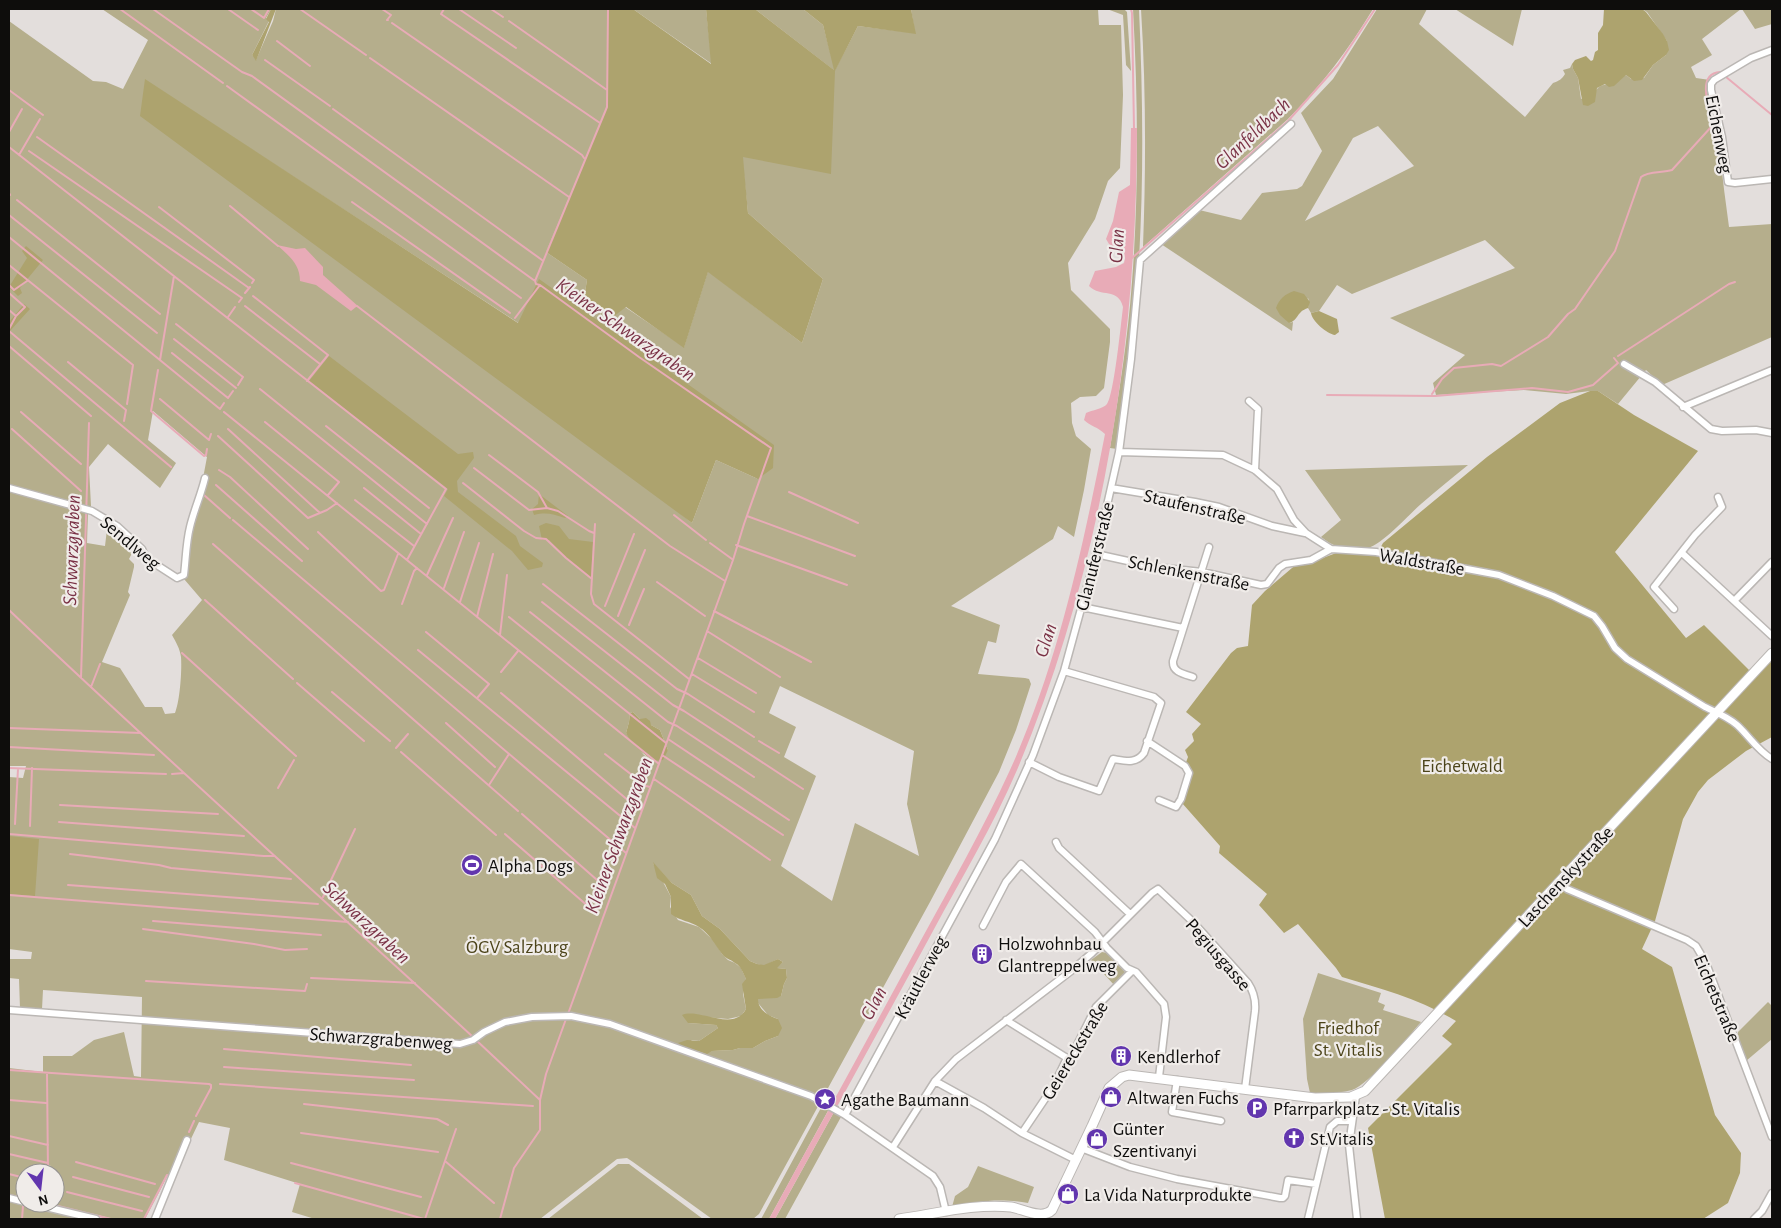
<svg xmlns="http://www.w3.org/2000/svg" width="1781" height="1228" font-family="'Alegreya Sans',sans-serif">
<style>
.green{fill:#b5ae8c;fill-rule:evenodd}
.forest{fill:#ada36e}
.water{fill:#e8abb7}
.lines{fill:none;stroke-linecap:round;stroke-linejoin:round}
.stream{stroke:#e8abb7;stroke-width:2}
.street-casing{stroke:#bbb7b4;stroke-width:9}
.secondary-casing{stroke:#bbb7b4;stroke-width:11}
.street{stroke:#fff;stroke-width:6}
.secondary{stroke:#fff;stroke-width:9}
.labels{text-anchor:middle;stroke-width:4.5;stroke-linejoin:round;paint-order:stroke}
.street-label{font-size:19px;fill:#0e0d0c;stroke:#f0ece9}
.park-label{font-size:19px;fill:#4c441a;stroke:#f0ece9}
.poi-label{font-size:19px;fill:#0e0d0c;stroke:#f0ece9;text-anchor:start}
.water-label{font-size:20px;font-style:italic;fill:#7a3246;stroke:#f0ece9}
</style>
<rect width="100%" height="100%" fill="#e3dedc"/>
<path class="green" d="M102,9H271L266,18L269,21L252,55L256,60L273,21L276,9H608L607,107L546,252L587,280L584,298L612,317L625,307L684,347L708,271L802,343L823,279L748,213L742,156L835,71L755,9H803L823,25L835,70L858,26L915,33L911,9H1098L1099,25H1121L1123,95L1120,168L1108,181L1095,219L1068,263L1071,290L1110,329V342L1104,388L1096,396L1080,397L1071,403L1072,423L1076,436L1091,449L1084,490L1074,537L1058,526L1053,539L951,606L1000,625L996,643L988,641L978,674L1025,678L1029,679L1031,684L1016,730L999,772L930,902L759,1214L753,1219H712L633,1162L627,1158L617,1159L540,1219H315L292,1212L300,1184L224,1160L230,1128L199,1122L189,1143L176,1177L168,1175L145,1219H114L93,1214L91,1219H9V1068L43,1072V1056H72L94,1040L124,1032L134,1076L141,1077L142,997L43,990L42,1009L20,1008L19,979L9,978V959H31L32,952L9,949V777L23,778L26,766H9V21L93,81L106,82L123,89L148,40ZM145,80L758,479L716,460L692,523ZM153,411L207,457L201,489L185,554L184,579L202,600L172,635C176,642 180,649 181,657C182,670 180,701 175,713L165,714L162,707H145L120,668L102,662L130,595L128,592L134,567V564L129,559L136,545L108,521L105,546L87,543L88,512L91,506L89,467L108,444L160,488L176,463L148,440ZM780,686L914,751L907,804L919,856L855,823L832,901L781,866L816,776L784,757L796,727L769,713ZM633,712L640,719L660,730L668,750L654,761L644,755L626,733L629,722L630,713ZM653,863L672,883L691,895L702,916L720,929L750,961L757,964L764,966L778,959L783,962L776,968L786,969L787,978L784,984L781,996L758,998V1003L768,1015L778,1019V1036L765,1041L753,1048H740L733,1050L712,1051L699,1053L683,1047L692,1040L699,1041L718,1028L716,1025L688,1023L705,1017L728,1019L741,1016L746,1009L743,994L746,979L741,968L735,963L728,960L722,954L714,941L699,927L678,920L670,907L671,897ZM25,1173H55V1203H25Z
M633,9H706L712,64Z
M1107,9H1124L1127,12L1131,71L1126,65L1123,15Z
M1133,9H1139C1143,98 1144,186 1138,275C1133,333 1124,391 1117,449L1110,448C1119,393 1128,338 1132,282C1139,191 1138,100 1133,9Z
M1141,9H1373C1349,49 1321,86 1288,119L1143,247C1146,167 1146,88 1141,9Z
M1377,9H1427L1419,24L1525,117L1553,83C1559,81 1562,79 1565,74L1563,70L1570,68L1572,64L1573,69L1578,78L1581,99L1595,93C1599,82 1608,86 1616,82C1620,81 1622,77 1626,75L1631,79L1644,78L1653,65L1666,55L1667,41L1647,12L1642,9H1741L1702,39L1712,55L1691,67L1696,78L1710,80L1755,59L1711,83C1718,131 1722,179 1729,227L1772,224V337L1662,385L1646,370L1618,404L1598,391H1590L1566,394L1524,390L1436,395L1433,383L1465,355L1390,318L1515,268L1485,240L1352,294L1337,285L1319,311L1311,313L1308,308L1309,301L1308,298L1289,323L1293,322L1292,331L1161,244L1195,209L1241,220L1262,193L1297,189L1302,186L1322,151L1301,113L1333,79ZM1378,126L1414,166L1305,221L1353,138Z
M1455,9H1522L1513,46Z
M1742,9H1772V24L1755,29Z
M1468,465C1452,478 1436,491 1421,504C1407,516 1381,547 1364,549C1347,552 1334,547 1321,537L1341,520L1305,470Z
M1102,952L1107,953L1126,973L1115,986L1091,960Z
M1318,973L1381,993L1378,1002L1385,1005L1383,1010L1421,1022C1407,1038 1370,1084 1352,1090C1339,1094 1323,1093 1310,1093L1307,1079L1303,1019Z
M1768,1002L1772,1006V1039L1746,1061L1738,1037V1032Z
M822,1106L829,1109L769,1219H761Z
M834,1112L841,1117L785,1219H775Z
M618,1164H629L703,1219H548Z
M978,1166L1034,1187L1028,1203C998,1198 980,1201 952,1207L955,1196L968,1187Z"/>
<path class="forest" d="M271,9H276L256,61L252,55L269,22L266,19Z
M608,9H633L711,64L706,9H755L834,70L823,25L803,9H911L916,34L858,26L835,71L831,174L743,157L748,213L823,279L802,343L708,272L684,348L626,307L613,317L584,298L587,280L546,252L607,107Z
M1604,9H1642L1646,12L1663,34L1667,41L1669,50L1666,55L1653,65L1642,80L1634,81L1626,75L1614,86L1609,87L1605,84L1597,88L1595,102L1588,106L1583,105L1578,78L1573,69L1572,64L1575,60L1586,56L1591,61L1593,60L1595,52L1598,50V33L1603,25Z
M145,79L518,323L539,279L774,445L773,468L758,479L716,460L692,523L140,116Z
M26,246L43,260L20,288L22,293L18,296L9,287L27,258L22,251Z
M1294,291L1304,294L1310,302L1308,308C1296,312 1299,320 1289,323L1280,315L1276,308C1279,299 1285,294 1294,291Z
M24,304L30,309L10,331L9,322Z
M1319,311L1337,319L1339,332L1335,335C1327,334 1312,321 1311,313Z
M329,356L458,454L473,452L474,458L457,481L458,492L516,536L520,546L543,563L542,567L528,570L512,551L444,496L448,489L309,381Z
M1590,391H1598L1634,415L1698,451L1615,552L1686,638L1704,625L1756,677L1772,660V737L1746,751L1708,780L1698,792L1683,819L1655,921L1642,949L1672,967L1715,1115L1741,1153L1740,1173L1728,1203L1703,1219H1385L1368,1128L1452,1044L1442,1036L1456,1021C1420,999 1382,989 1342,977L1336,968L1298,924L1284,933L1259,905L1267,894L1219,853L1220,846L1182,803L1192,772L1185,765L1188,757L1185,750L1194,741L1192,734L1201,724L1186,712L1231,653L1237,648L1248,646L1252,605L1265,591L1299,562L1320,559L1339,552L1377,554L1383,543L1487,457L1560,403Z
M539,494L568,516L565,518C553,514 546,512 534,515L532,509L538,504Z
M546,523L559,526L569,539L593,542L591,578L566,558L549,540H542L539,526Z
M633,712L640,719L646,718L650,721L651,725L660,730L668,750L663,760L654,761C644,755 631,743 626,733L629,722L630,713Z
M9,836L39,839L35,896L9,894Z
M653,862L672,883L691,895L702,916L720,929L750,961L757,964L764,965L778,959L783,962L777,968L786,969L787,978L784,984L781,996L777,998L758,999C758,1010 769,1016 778,1019L782,1028L778,1036L765,1041L753,1048H740L733,1050L712,1051L707,1054L683,1047L678,1043L687,1040L699,1041L718,1028L716,1025L688,1023L682,1015C699,1007 733,1033 746,1009L742,984L746,979C743,973 741,966 735,963C730,959 726,959 722,954C715,945 710,934 699,927C690,921 680,921 671,914V897L665,884L657,878Z"/>
<path class="water" d="M1131,128H1137C1137,346 1102,568 1017,770C994,824 961,879 933,931C881,1027 828,1123 775,1219H769C819,1127 870,1035 920,942C951,885 983,829 1010,770C1058,664 1083,547 1105,434C1098,427 1090,426 1084,420L1086,413C1092,410 1103,409 1107,404C1114,395 1121,323 1123,307C1118,287 1101,298 1089,286L1095,271L1116,267L1124,263L1125,258L1119,249L1109,244L1106,239L1113,221L1119,192L1130,185Z
M277,245L296,249L305,248L323,267V275L359,307H356L351,311L316,285L300,281C300,264 289,256 277,245Z"/>
<g class="lines">
<path class="stream" d="M120,9L223,83
M153,9L242,72L252,76L535,281
M228,9L258,30
M251,9L264,18L269,9
M300,9L366,55
M382,9L391,15L387,20H388
M444,9L441,14L600,123
M459,9L516,48
M491,9L503,17
M1131,9L1132,13L1134,129
M509,21L607,90
M392,23L582,155L584,158
M277,41L310,66
M370,58L569,197
M265,60L330,106
M227,86L521,298
M9,90L43,115
M333,109L542,260
M9,132L22,109
M37,137L249,288
M9,147L446,489L407,560
M29,151L242,298L239,302
M19,155L40,119
M9,193L10,195
M17,200L160,314
M352,202L510,313
M230,206L278,246
M159,207L254,280L252,283
M9,215L157,333
M9,237L220,409L224,403
M1132,258L1288,121L1338,65L1375,9
M9,265L133,365L127,404
M9,285L14,290L27,281
M9,293L25,307L16,316
M245,293L250,287
M253,296L328,355L307,381
M245,306L320,364
M357,306L670,546L725,581
M9,310L16,316L9,329
M228,317L235,307
M515,318L540,285
M176,324L243,377L238,385
M9,331L171,467
M174,339L236,388
M9,346L91,416
M172,353L228,398L233,391
M1618,356L1729,284L1735,282
M160,360L174,276
M68,362L126,410L124,421
M158,370L151,411L204,456L206,455L207,449
M260,389L427,524
M1432,394L1442,379L1454,368L1492,364L1501,366L1548,337L1568,314L1575,309L1615,251L1641,177C1648,171 1663,173 1672,170L1712,126L1713,121C1709,107 1696,74 1720,72L1772,115
M1327,395L1435,396L1532,388L1568,392L1593,385L1618,363L1614,358
M160,399L209,440L211,434
M21,412L81,464
M224,412L659,764
M265,422L339,482L328,495
M326,426L429,508
M12,429L81,491
M228,429L320,513
M218,436L308,518L327,510L337,503
M489,455L538,492L547,508
M474,468L529,510L547,508L558,511L589,531L594,533
M219,470L230,477L308,549
M463,483L524,531L536,538L546,539L566,558L592,579
M216,485L302,561
M364,488L421,534
M789,492L858,523
M204,495L230,518
M355,500L414,546
M674,515L706,540
M747,516L855,556
M233,520L626,853
M595,524L591,594L594,604L689,679
M318,532L381,591L384,590L398,554
M710,543L732,559
M213,544L518,811
M736,545L847,585
M427,575L453,518
M657,582L705,616
M543,584L677,689L688,694L754,737
M444,588L464,532
M205,600L293,679
M460,602L479,543
M542,602L673,705L684,711L803,789
M402,604L414,571L417,568
M605,606L634,534
M9,610C161,755 318,894 473,1037
M714,611L811,662
M530,612L668,722L677,726L754,777
M618,616L645,550
M477,617L493,554
M509,617L666,743
M629,625L644,589
M707,631L780,677
M426,632L489,684L478,697
M500,635L507,575
M418,650L635,828
M182,653L296,756
M698,658L756,693
M501,672L518,651
M692,674L754,712
M81,678L89,423
M297,683L364,741
M91,687L100,664
M332,692L390,741
M501,693L636,807L641,810
M446,723L495,767
M9,728L141,733
M668,739L789,820
M759,741L779,753
M9,747L154,755
M396,748L408,734
M401,752L496,835
M605,754L646,786L650,787
M662,755L783,835
M9,768L166,774
M172,774L184,773
M654,779L770,860
M489,785L509,754
M278,788L294,760
M60,805L218,814
M522,814L605,887
M59,822L244,836
M15,824L18,769
M30,826L32,768
M9,834L264,856H275
M505,834L597,914
M70,854L159,865L171,868L291,879
M68,885L318,904
M9,895L348,922
M323,897L355,829
M153,921L321,935
M143,929L254,944L285,950L307,949
M311,978L415,983
M146,981L305,991L307,984
M568,1014L733,560L744,524L771,448L639,357L540,285L536,284L535,281L607,107L608,9
M476,1040L540,1100V1130L514,1168L500,1219
M224,1049L411,1065
M224,1067L414,1080
M9,1070L209,1084L211,1085V1088L196,1116
M47,1073L48,1173
M220,1084L533,1106
M9,1100L46,1103
M540,1100L546,1074L566,1019
M304,1104L437,1119L448,1125
M189,1132L194,1121
M301,1133L438,1152
M9,1136L48,1145
M9,1154L48,1163
M445,1161L494,1203
M76,1162L155,1184
M291,1163L421,1197
M9,1174L25,1178
M73,1177L149,1197
M295,1183L424,1219
M67,1192L142,1211
M9,1195L25,1198
M44,1203L50,1204
M54,1205L111,1219
M22,1219L23,1206L26,1205L83,1219
M144,1219L167,1175
M425,1219L456,1129"/>
<g class="street-casing">
<path id="street" d="M1772,50L1751,58L1714,80L1711,84V90L1722,137L1728,182L1735,183L1772,179
M1624,364L1655,382L1711,429L1722,431L1756,430L1772,433
M1249,401L1258,409L1255,470
M1683,407L1772,370
M1119,452L1223,455L1255,470L1277,489L1294,520L1306,533L1331,549L1376,552L1499,575L1553,596L1594,616L1602,626L1615,648L1627,659L1705,707C1716,712 1728,717 1737,725C1750,737 1757,750 1772,759
M9,488L92,511L117,526L142,549L146,558L177,578L184,575C186,559 186,543 190,527C194,510 201,495 205,478
M1111,488L1195,502L1219,507L1272,526L1305,533
M1682,553L1772,636
M1096,554L1155,567L1202,572L1261,585L1267,584L1279,568L1285,564L1311,560L1331,549
M1734,601L1772,562
M1082,607L1183,628
M1674,609L1654,587L1695,535L1722,507L1718,497
M1193,677C1183,674 1172,672 1173,661L1209,547
M1147,741L1185,766L1189,773L1181,799L1176,807L1159,800
M1029,762L1059,777L1099,791L1113,759C1126,761 1136,764 1144,753L1161,703L1154,697L1064,671
M1056,842L1059,848L1130,914
M1558,882L1567,889L1687,940L1696,946L1706,963L1772,1137
M983,926L1006,882L1021,864L1095,932L1107,948L1127,968L1136,972L1164,1004L1166,1017L1159,1077
M9,1010L460,1044L473,1040L484,1032L505,1022L532,1017L571,1016L610,1024L811,1096L845,1115L933,1176L940,1187L946,1212
M1006,1020L1067,1058
M1177,1080L1172,1112L1221,1121
M935,1081L984,1108L1022,1133L1076,1160
M1356,1096L1349,1145L1357,1219
M845,1115L995,839L1033,755L1064,671L1096,554L1119,452L1131,359L1140,260L1291,124
M1022,1133L1053,1087L1067,1058L1071,1057L1096,1007L1132,971
M893,1147L935,1081L956,1059L1071,971L1092,953L1152,893L1158,889L1193,922L1248,983C1254,992 1256,1000 1255,1011L1245,1089
M1081,1148L1130,1167L1177,1179L1280,1198H1283L1285,1196L1288,1180L1316,1184
M9,1198L25,1202
M29,1203L96,1219
M155,1219L187,1140
M1308,1219L1330,1127L1337,1121H1352
M1754,1219L1762,1211L1772,1193"/>
</g>
<g class="secondary-casing">
<path id="secondary" d="M899,1219C935,1214 975,1203 1011,1207C1023,1209 1042,1220 1052,1210L1092,1126L1109,1088L1122,1077L1129,1075L1315,1098L1351,1097L1365,1091L1772,653"/>
</g>
<use href="#street" class="street"/>
<use href="#secondary" class="secondary"/>
</g>
<defs>
<g id="stadium-disc" transform="scale(1.125)"><circle r="9.5" fill="#6236ae" stroke="#f0ece9"/><path d="M0-5a6.5 5 0 1 0 0 10a6.5 5 0 1 0 0-10ZM-3.5-1.8h7v3.6h-7Z" fill="#fff"/></g>
<g id="building-disc" transform="scale(1.125)"><circle r="9.5" fill="#6236ae" stroke="#f0ece9"/><path d="M-4-6H4V6H1V3H-1V6H-4ZM-2.5-4.3h1.7v1.8h-1.7ZM.8-4.3h1.7v1.8H.8ZM-2.5-1h1.7V.8h-1.7ZM.8-1h1.7V.8H.8Z" fill="#fff"/></g>
<g id="shop-disc" transform="scale(1.125)"><circle r="9.5" fill="#6236ae" stroke="#f0ece9"/><path d="M-5-2.5h2.3a2.7 3.5 0 0 1 5.4 0H5L5.5 6h-11ZM-1.5-2.5h3a1.5 2.3 0 0 0-3 0Z" fill="#fff"/></g>
<g id="sight-disc" transform="scale(1.125)"><circle r="9.5" fill="#6236ae" stroke="#f0ece9"/><path d="M0-6L1.8-2.2L6-1.7L2.9 1.2L3.7 5.4L0 3.3L-3.7 5.4L-2.9 1.2L-6-1.7L-1.8-2.2Z" fill="#fff"/></g>
<g id="parking-disc" transform="scale(1.125)"><circle r="9.5" fill="#6236ae" stroke="#f0ece9"/><path d="M-3.5-5.5H1a3.5 3.5 0 0 1 0 7H-1V5.5H-3.5ZM-1-3.4V-.6H.8a1.4 1.4 0 0 0 0-2.8Z" fill="#fff"/></g>
<g id="church-disc" transform="scale(1.125)"><circle r="9.5" fill="#6236ae" stroke="#f0ece9"/><path d="M-1.2-6h2.4v3.5h3.3v2.4h-3.3V6h-2.4V-.1h-3.3v-2.4h3.3Z" fill="#fff"/></g>
</defs>
<g fill-rule="evenodd">
<use href="#stadium-disc" x="472" y="865"/>
<use href="#building-disc" x="982" y="954"/>
<use href="#building-disc" x="1121" y="1056"/>
<use href="#shop-disc" x="1111" y="1097"/>
<use href="#sight-disc" x="825" y="1099"/>
<use href="#parking-disc" x="1257" y="1108"/>
<use href="#church-disc" x="1294" y="1138"/>
<use href="#shop-disc" x="1097" y="1139"/>
<use href="#shop-disc" x="1068" y="1194"/>
</g>
<g class="labels">
<g class="street-label">
<text transform="translate(1720 134) rotate(79)" y="7">Eichenweg</text>
<text transform="translate(1195 506) rotate(13)" y="7">Staufenstraße</text>
<text transform="translate(131 542) rotate(40)" y="7">Sendlweg</text>
<text transform="translate(1094 556) rotate(-76)" y="7">Glanuferstraße</text>
<text transform="translate(1422 561) rotate(10)" y="7">Waldstraße</text>
<text transform="translate(1189 572) rotate(11)" y="7">Schlenkenstraße</text>
<text transform="translate(1565 876) rotate(-47)" y="7">Laschenskystraße</text>
<text transform="translate(1219 954) rotate(49)" y="7">Pegiusgasse</text>
<text transform="translate(920 977) rotate(-62)" y="7">Kräutlerweg</text>
<text transform="translate(1718 998) rotate(67)" y="7">Eichetstraße</text>
<text transform="translate(381 1038) rotate(4)" y="7">Schwarzgrabenweg</text>
<text transform="translate(1074 1050) rotate(-59)" y="7">Geiereckstraße</text>
</g>
<g class="park-label">
<text x="1462" y="772">Eichetwald</text>
<text x="517" y="953">ÖGV Salzburg</text>
<text x="1348" y="1034">Friedhof<tspan x="1348" dy="22">St. Vitalis</tspan></text>
</g>
<g class="poi-label">
<text x="488" y="872">Alpha Dogs</text>
<text x="998" y="950">Holzwohnbau<tspan x="998" dy="22">Glantreppelweg</tspan></text>
<text x="1137" y="1063">Kendlerhof</text>
<text x="1127" y="1104">Altwaren Fuchs</text>
<text x="841" y="1106">Agathe Baumann</text>
<text x="1273" y="1115">Pfarrparkplatz - St. Vitalis</text>
<text x="1113" y="1135">Günter<tspan x="1113" dy="22">Szentivanyi</tspan></text>
<text x="1310" y="1145">St.Vitalis</text>
<text x="1084" y="1201">La Vida Naturprodukte</text>
</g>
<g class="water-label">
<text transform="translate(1252 133) rotate(-43)" y="7">Glanfeldbach</text>
<text transform="translate(1116 246) rotate(-87)" y="7">Glan</text>
<text transform="translate(626 329) rotate(35)" y="7">Kleiner Schwarzgraben</text>
<text transform="translate(71 550) rotate(-88)" y="7">Schwarzgraben</text>
<text transform="translate(1045 640) rotate(-72)" y="7">Glan</text>
<text transform="translate(618 835) rotate(-70)" y="7">Kleiner Schwarzgraben</text>
<text transform="translate(367 922) rotate(43)" y="7">Schwarzgraben</text>
<text transform="translate(873 1003) rotate(-62)" y="7">Glan</text>
</g>
</g>
<rect width="1781" height="1228" fill="none" stroke="#0e0d0c" stroke-width="20"/>
<g transform="translate(40 1188) rotate(165)"><circle r="24" fill="#f0ece9" stroke="#969391"/>
<path d="M0-4L9 19L0 12L-9 19Z" fill="#6236ae"/>
<text y="-8" font-size="14" font-weight="bold" text-anchor="middle" fill="#0e0d0c">N</text>
</g>
</svg>
